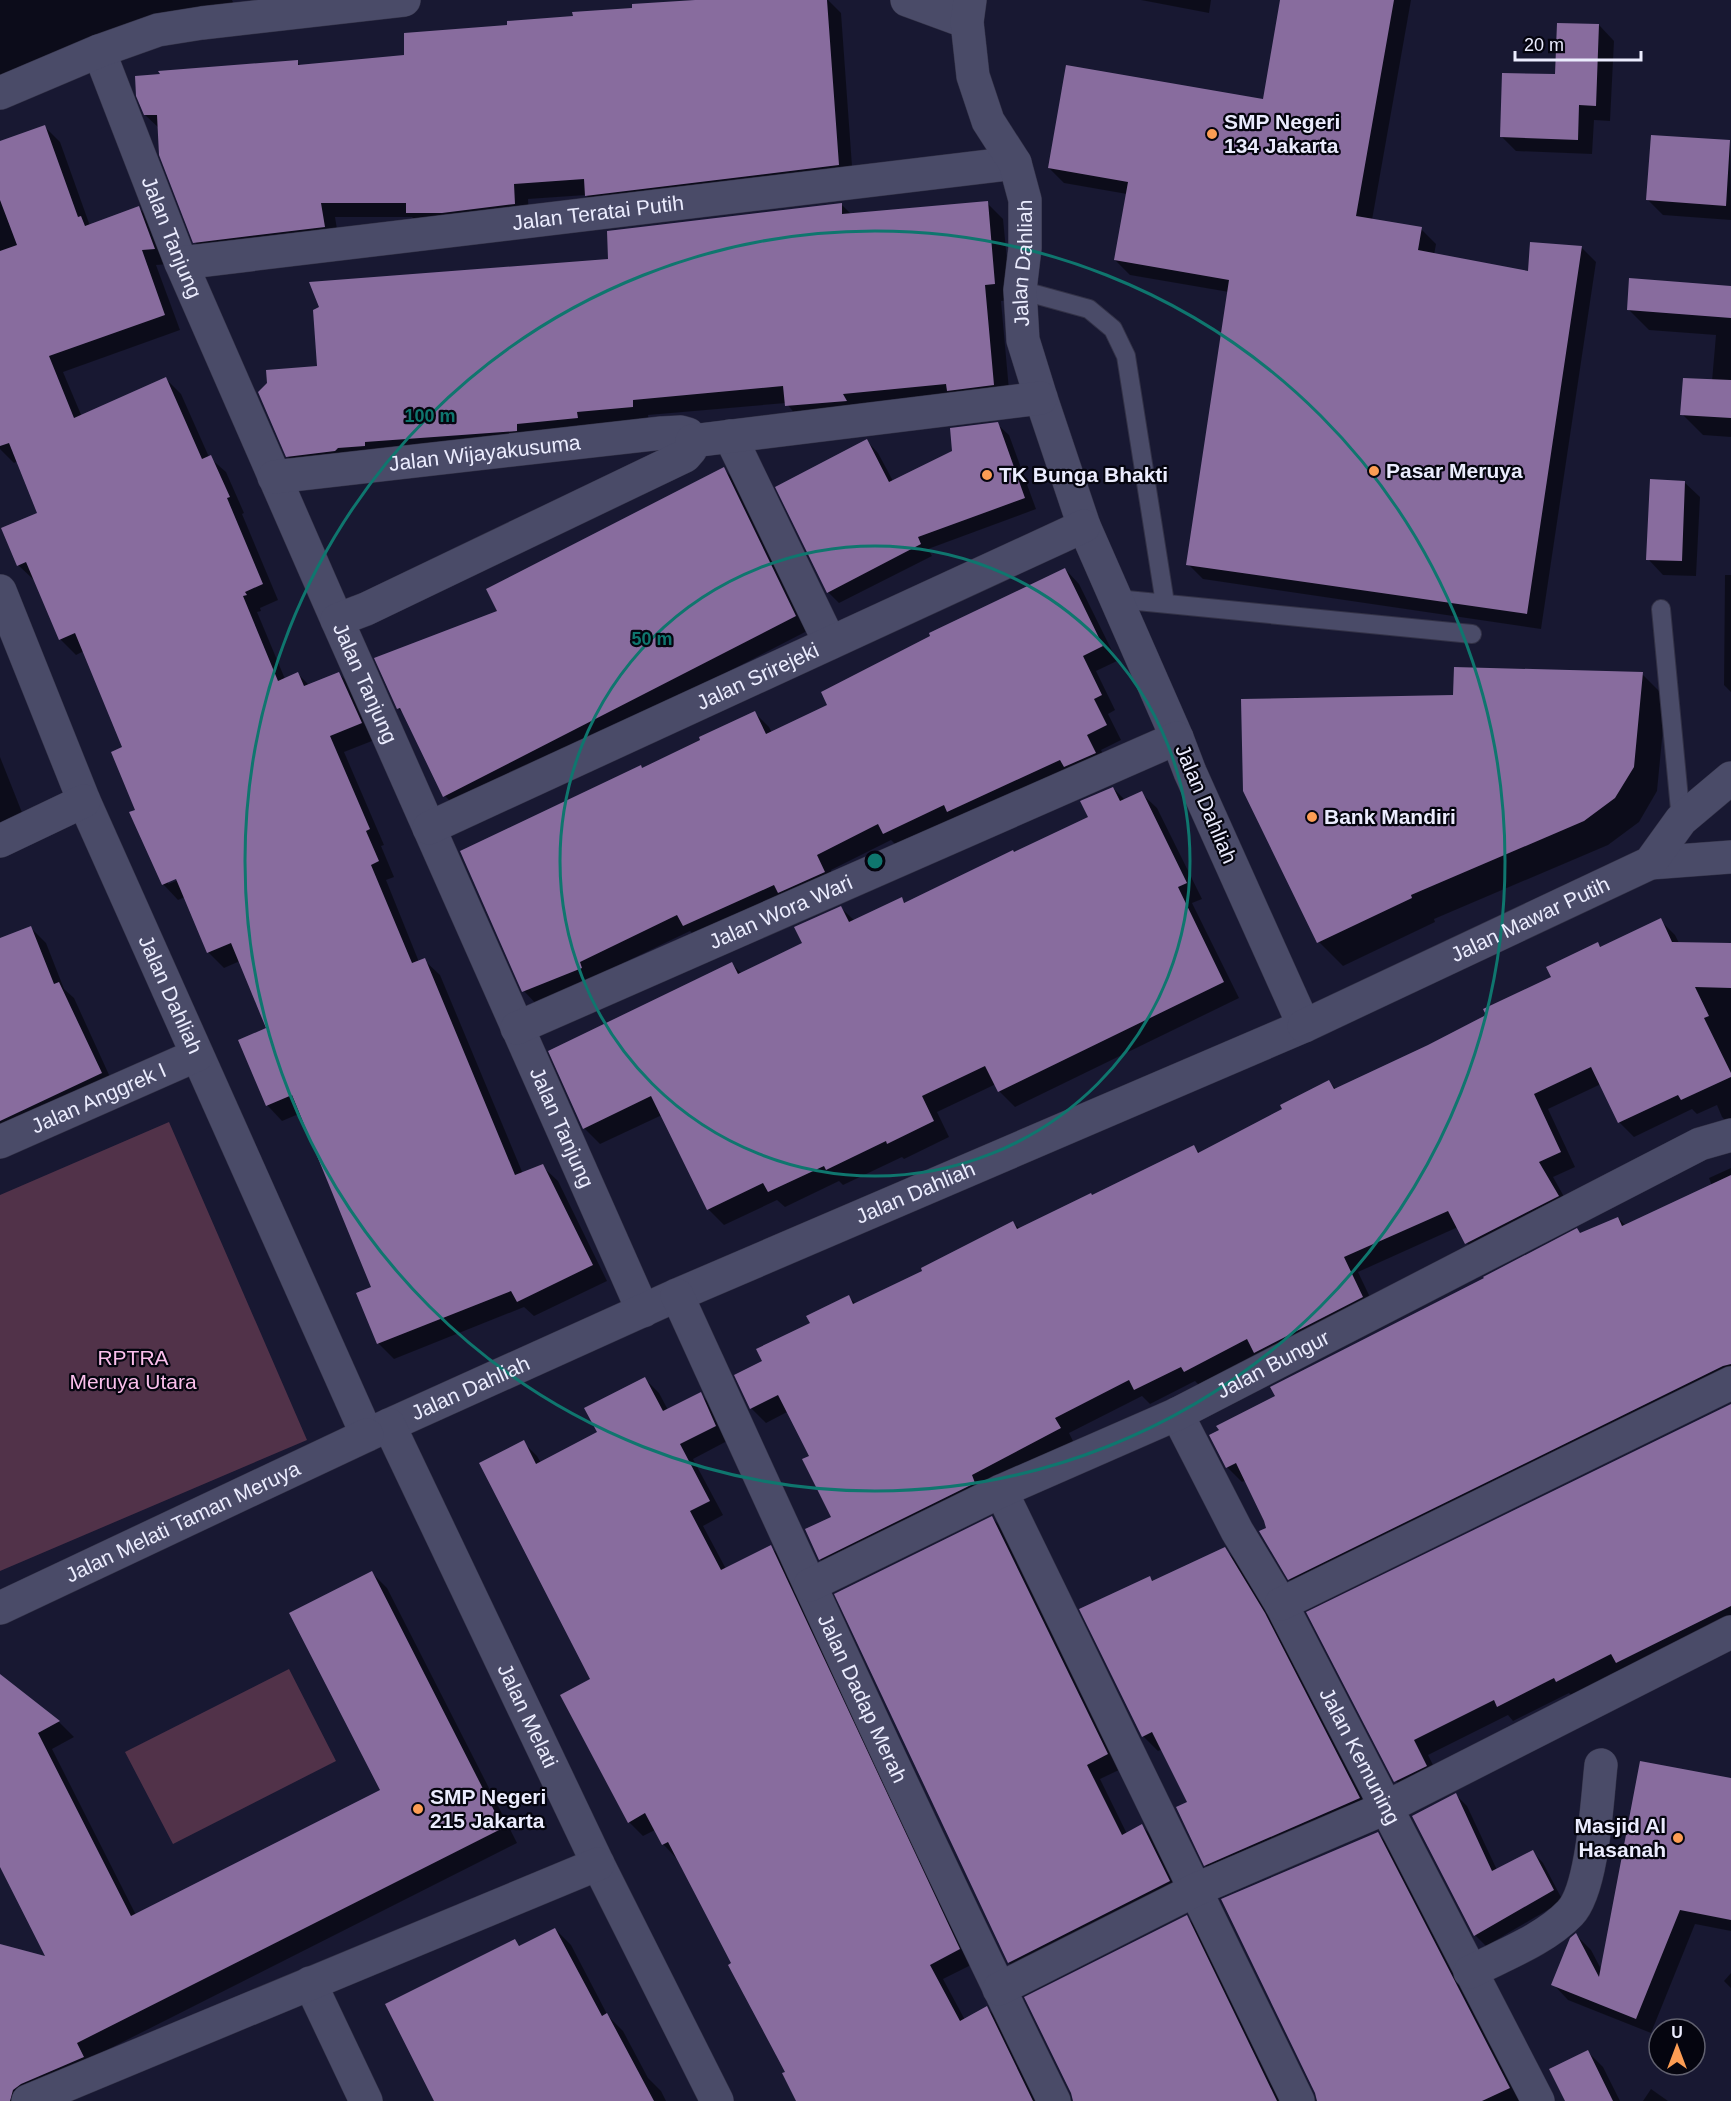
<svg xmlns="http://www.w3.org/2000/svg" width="1731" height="2101" font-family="Arial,sans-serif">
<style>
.green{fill:#513249}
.shadow{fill:#0007;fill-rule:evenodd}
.building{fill:#886c9e}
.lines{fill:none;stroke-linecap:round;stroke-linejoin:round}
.lane-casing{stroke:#333247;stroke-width:20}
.street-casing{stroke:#333247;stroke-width:34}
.lane{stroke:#4a4b68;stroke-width:18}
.street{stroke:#4a4b68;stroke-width:33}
.ring{fill:none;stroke:#0f766e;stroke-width:3}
.poi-dot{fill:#fc9d54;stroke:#05050f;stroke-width:2}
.labels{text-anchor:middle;stroke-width:4.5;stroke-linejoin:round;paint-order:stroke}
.poi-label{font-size:21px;font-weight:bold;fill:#ebecfe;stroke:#05050f;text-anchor:start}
.street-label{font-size:21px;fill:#ebecfe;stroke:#05050f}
.park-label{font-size:21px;fill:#fabfeb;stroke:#05050f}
.centre{fill:#0f766e;stroke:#05050f;stroke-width:3}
.ring-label{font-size:18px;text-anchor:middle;font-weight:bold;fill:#0f766e;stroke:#05050f;stroke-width:4.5;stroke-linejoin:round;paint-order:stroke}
</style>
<rect width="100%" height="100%" fill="#181832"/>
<path class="green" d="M169,1122L307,1440L0,1571V1195Z
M289,1669L336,1761L173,1844L125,1752Z"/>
<path class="shadow" d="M0,0H232L235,6L0,76Z
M756,0H828L841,13L853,180L601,210L586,195L528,199L529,218L422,227L412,217H335L339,241L210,257L195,242L159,128L145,115L297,62L302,67L406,57L509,26Z
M1141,0H1211L1209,13Z
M1282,0H1411L1372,220L1421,229L1436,244L1434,255L1529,273L1581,247L1596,262L1541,629L1203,579L1188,564L1229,292L1130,275L1115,260L1127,194L1064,183L1049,168L1264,101Z
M1599,25L1614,41L1610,121L1594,120L1592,154L1516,151L1501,136Z
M45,127L60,142L90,226L139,208L154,224L170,264L156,265L180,330L63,372L82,417L165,378L181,394L209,457L226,472L244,513L242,514L278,600L260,608L261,611L257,612L285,679L298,674L309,685L339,674L355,689L377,739L344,752L384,845L381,846L394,877L386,880L419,962L424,960L440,975L523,1174L542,1166L558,1181L607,1281L534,1316L524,1307L394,1359L378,1343L373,1287L301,1113L282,1121L267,1105L268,1029L240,961L224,968L208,952L185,897L178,900L163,884L137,811L124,748L84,651L76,655L60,639L34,580L18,565L39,514L18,461L14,463L0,449V142ZM182,875L184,878L168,884V881Z
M1730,142L1731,220L1663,215L1648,200Z
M987,203L1003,219L1011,300L1001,301L1010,401L802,422L786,403L648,415L649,423L304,472L287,456L319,368L609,260L841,204L851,214Z
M1731,286V437L1703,435L1682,414L1712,381L1716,335L1649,330L1628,309Z
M997,424L1009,435L1036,509L928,549L932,556L839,603L828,592L867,441L878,453L893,481L954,452Z
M724,469L738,484L809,630L459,810L445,796L404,714L398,708L499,611Z
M1684,482L1700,497L1696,576L1663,575L1648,559Z
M1065,569L1079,584L1117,661L1096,671L1115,710L1108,714L1121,740L1101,750L1110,768L899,848L891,840L831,870L839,887L699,940L690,931L594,977L538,1006L524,991L462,851L643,769L754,712L769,727L772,733L829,705Z
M1725,575H1731V692L1724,685Z
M1642,674L1666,698L1657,791L1639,822L1608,845L1434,919L1435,922L1343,966L1319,942L1245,790L1454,696Z
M0,757L25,820L0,830Z
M1113,788L1125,800L1141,793L1157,808L1202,899L1192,903L1239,998L1015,1107L999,1091L996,1084L937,1112L949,1137L904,1159L902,1157L843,1185L839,1181L785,1207L777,1200L724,1225L708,1209L662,1115L600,1144L584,1128L550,1052L732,964L742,974L804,944L841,908L855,921L901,899L906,904L1015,853L1090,817Z
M1660,920L1675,935L1679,943L1731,945V1126L1722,1117L1717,1105L1697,1114L1692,1109L1634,1137L1619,1122L1601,1084L1548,1109L1575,1167L1553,1177L1572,1211L1481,1258L1467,1243L1458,1227L1358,1272L1377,1312L1200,1386L1195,1381L1150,1404L1142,1396L1069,1433L1074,1443L835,1574L820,1559L833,1517L811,1456L789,1411L766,1423L751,1408L764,1361L812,1323L848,1297L856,1304L924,1272L1013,1223L1020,1229L1093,1197L1194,1147L1200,1153L1284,1109L1329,1082L1336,1089L1428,1046L1488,1016L1553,977L1598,944L1602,948Z
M31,928L46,943L64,989L74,998L115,1088L0,1142V940Z
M1731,1168V1384L1304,1593L1289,1579L1246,1480L1242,1482L1227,1467L1581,1234L1618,1218L1626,1226L1712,1186L1709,1178Z
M645,1379L659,1393L668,1410L700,1394L714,1408L729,1440L693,1459L723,1515L703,1526L726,1569L771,1547L785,1561L973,1964L943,1979L965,2020L987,2008L1001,2022L1039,2101H798L787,2072L733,1964L677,1859L663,1844L655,1830L643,1836L629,1822L592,1679L523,1442L537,1456L541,1463L599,1433Z
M1731,1406V1627L1572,1696L1569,1693L1513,1721L1508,1715L1428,1755L1441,1781L1410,1796L1396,1781L1308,1613Z
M992,1518L1006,1532L1121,1769L1100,1779L1127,1834L1142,1826L1156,1840L1184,1896L1024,1977L1009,1963L836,1595Z
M1224,1549L1240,1564L1279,1630L1374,1813L1221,1880L1205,1865L1189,1802L1163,1749L1158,1751L1143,1736L1150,1578L1154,1582Z
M372,1573L387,1588L517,1843L91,2058L33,2101H0V1946L48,1958L0,1864V1676L59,1722L74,1737L52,1749L136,1915L382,1791Z
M1731,1780V1931L1695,1924L1651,2033L1568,2000L1553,1984L1576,1935L1591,1950L1602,1971Z
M1456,1795L1467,1806L1497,1870L1533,1852L1543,1863L1563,1901L1486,1946L1475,1935Z
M1377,1833L1391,1848L1522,2101H1318Z
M1186,1917L1201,1931L1283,2101H1074Z
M555,1929L571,1945L608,2016L623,2031L648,2078L661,2091L666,2101H436L515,1941L521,1947Z
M1731,1973V1988L1724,1981Z
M1588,2052L1603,2067L1620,2101H1566Z
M1651,2089L1668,2101H1643Z"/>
<path class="building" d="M695,0H827L839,165L585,196L584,179L514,184L515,204L442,213H406V203H321L325,227L193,243L159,155L157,115H144L136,96L135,76L160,74L158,71L298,60V65L404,55V33L507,25V21L573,16L572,12L632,8V4Z
M1280,0H1394L1356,216L1422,227L1418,250L1528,271L1530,242L1582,246L1527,614L1186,565L1229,280L1114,260L1128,182L1048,168L1066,65L1263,99Z
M1557,23L1599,24L1596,106L1579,105L1578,140L1500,137L1502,73L1555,74Z
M45,125L78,217L81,216L85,226L139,206L155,249L142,250L165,315L49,356L74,418L166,377L202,459L211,455L230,497L227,498L263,584L245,592L247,595L243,596L278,681L298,672L304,686L339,672L362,723L330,736L370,829L366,831L379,861L371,865L412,963L425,958L515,1175L543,1164L593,1265L517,1302L511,1291L377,1344L356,1293L371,1287L292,1095L266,1106L238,1040L266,1028L231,943L207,953L176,879L162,885L129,812L135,810L111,752L122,747L75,633L59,640L26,562L17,566L1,528L37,513L9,443L0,446V251L17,245L0,200V141Z
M1651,135L1730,140L1726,206L1646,200Z
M988,201L995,284L985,285L994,385L947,391L946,384L843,394L847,401L785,406L783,386L633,400V407L577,412L578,418L517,424V431L365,442V446L338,448L335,451L286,457L258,392L267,383L266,370L317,366L313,310L319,307L309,282L608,259L607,231L842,203V214Z
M1629,278L1731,286V318L1627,310Z
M1683,378L1731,380V418L1680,415Z
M998,422L1025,498L918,537L921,544L827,593L775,487L867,439L889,482L952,451L950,428Z
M724,467L796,616L443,797L400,708L397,709L374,658L497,611L486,589Z
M1650,479L1685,481L1682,561L1646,560Z
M1065,568L1103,646L1083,656L1102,695L1094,699L1107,725L1087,735L1096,753L1064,767L1060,760L947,812L944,805L883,834L878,824L817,855L825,872L778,893L774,885L683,926L677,915L580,962L582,968L522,992L460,851L641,765L642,768L700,740L699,737L755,711L766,734L827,705L821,692L930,636L929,633Z
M1454,667L1643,672L1634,767L1615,798L1584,821L1411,895L1412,898L1317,943L1243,791L1241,699L1453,695Z
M1113,787L1120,801L1142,791L1187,883L1178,887L1224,982L998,1092L985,1066L922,1096L934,1121L887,1144L886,1141L826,1170L824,1166L768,1192L763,1183L707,1210L651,1096L583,1129L548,1051L732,962L738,974L802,943L794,927L841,906L849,922L902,897L904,903L1013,850L1014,852L1088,817L1080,801Z
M1661,918L1672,942L1731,943V988L1695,987L1709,1016L1704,1018L1731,1073V1077L1681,1100L1678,1095L1618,1123L1591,1067L1534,1094L1561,1152L1539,1162L1559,1196L1465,1244L1448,1211L1344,1257L1363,1297L1254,1353L1247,1339L1184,1372L1181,1367L1134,1390L1129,1380L1055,1418L1061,1428L972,1475L975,1483L819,1560L805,1529L831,1517L802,1459L809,1456L778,1395L750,1409L734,1375L762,1361L756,1349L810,1323L806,1316L849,1295L853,1304L922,1271L921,1268L1013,1221L1017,1229L1091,1193L1092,1195L1194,1145L1198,1153L1282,1109L1280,1105L1329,1080L1334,1089L1428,1045L1486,1015L1483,1009L1551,977L1546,967L1598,942L1600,947Z
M31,926L54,984L59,982L102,1073L0,1121V938Z
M1731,1175V1364L1723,1366L1288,1580L1259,1531L1266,1528L1264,1521L1236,1463L1226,1468L1209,1435L1219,1430L1216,1426L1275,1396L1270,1387L1484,1278L1483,1277L1577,1228L1580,1233L1618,1217L1622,1226Z
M645,1377L663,1411L701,1392L716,1426L680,1444L710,1501L690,1511L721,1570L771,1545L960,1949L930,1965L960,2021L987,2006L1033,2101H796L782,2073L785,2072L728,1965L731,1963L668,1842L662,1845L645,1813L628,1823L560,1695L590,1679L479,1463L524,1440L536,1464L597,1432L584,1408Z
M1731,1404V1606L1616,1663L1611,1654L1556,1682L1554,1678L1497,1707L1494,1700L1414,1740L1427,1766L1394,1782L1306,1612Z
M992,1516L1108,1754L1087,1765L1122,1835L1142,1824L1170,1881L1008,1963L834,1594Z
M1225,1547L1265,1613L1360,1798L1204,1866L1176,1807L1187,1802L1152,1732L1142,1737L1079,1609L1150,1576L1152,1581Z
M372,1571L503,1828L77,2043L84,2057L21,2084L13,2090L10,2101H0V1944L45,1956L0,1867V1674L60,1721L38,1733L131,1916L380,1790L289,1613Z
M1640,1761L1731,1778V1920L1680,1910L1636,2019L1551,1985L1570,1938L1576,1933L1599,1977Z
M1456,1793L1492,1871L1533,1850L1554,1890L1474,1936L1412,1816Z
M1378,1832L1510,2088L1482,2101H1317L1315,2093L1221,1899Z
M1187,1915L1277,2101H1073L1071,2093L1024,1997Z
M555,1928L602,2016L607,2013L654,2101H434L385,2004L515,1939L519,1946Z
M1588,2050L1613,2101H1565L1549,2069Z"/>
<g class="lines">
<g class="lane-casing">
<path id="lane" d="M1020,290L1089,309L1113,329L1126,356L1165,603
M1117,599L1472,634
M1661,609L1681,820"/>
</g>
<g class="street-casing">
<g id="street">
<path d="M907,0L967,22"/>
<path id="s1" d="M99,51L181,263L337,620L643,1311"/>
<path d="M0,93L99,51L158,30L202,23L404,0"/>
<path id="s2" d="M181,263L1015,163"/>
<path d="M730,436L830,643"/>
<path id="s3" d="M274,477L662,433L681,432L688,434L692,441"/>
<path id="s4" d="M0,591L84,801L367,1435L677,1295L1304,1026L1190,772L1177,738L1084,526L1041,398L1023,340L1020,290L1025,248V200L1015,163L988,121L973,76L967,22L970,0"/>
<path d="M337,620L366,609L685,456L691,449L692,441L1041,398"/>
<path id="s5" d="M429,828L1084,526"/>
<path d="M0,841L84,801"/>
<path d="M1650,863L1731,857"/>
<path id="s6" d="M1304,1026L1650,863L1681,820L1731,778"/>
<path id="s7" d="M517,1028L1177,738"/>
<path id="s8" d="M0,1142L197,1055"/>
<path id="s9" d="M677,1295C800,1564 923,1835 1054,2101"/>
<path id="s10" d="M1177,1414L1237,1531L1281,1604L1538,2101"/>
<path id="s11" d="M389,1425L598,1864L717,2101"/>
<path d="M1001,1491L1298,2101"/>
<path id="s12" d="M810,1585L1001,1491L1177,1414L1700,1144L1731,1135"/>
<path d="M1281,1604L1731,1383"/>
<path id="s13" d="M0,1608L367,1435"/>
<path d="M1470,1972C1503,1955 1544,1940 1570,1913C1593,1889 1597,1800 1601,1765"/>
<path d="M310,1983L366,2101"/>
<path d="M999,1989L1195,1890L1385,1808L1731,1632"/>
<path d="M28,2101L598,1864"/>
</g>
</g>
<use href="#lane" class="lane"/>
<use href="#street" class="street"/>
</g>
<g class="ring">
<circle cx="875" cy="861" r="315"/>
<circle cx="875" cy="861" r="630"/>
</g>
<g class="poi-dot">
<circle cx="1212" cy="134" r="6"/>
<circle cx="1374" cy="471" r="6"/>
<circle cx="987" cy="475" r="6"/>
<circle cx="1312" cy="817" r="6"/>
<circle cx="418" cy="1809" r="6"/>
<circle cx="1678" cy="1838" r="6"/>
</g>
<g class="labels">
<g class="poi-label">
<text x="1224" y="129">SMP Negeri<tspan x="1224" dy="24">134 Jakarta</tspan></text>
<text x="1386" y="478">Pasar Meruya</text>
<text x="999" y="482">TK Bunga Bhakti</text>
<text x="1324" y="824">Bank Mandiri</text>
<text x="430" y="1804">SMP Negeri<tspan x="430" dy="24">215 Jakarta</tspan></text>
<text x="1666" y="1833" text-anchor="end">Masjid Al<tspan x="1666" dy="24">Hasanah</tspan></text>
</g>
<g class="street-label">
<text dy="7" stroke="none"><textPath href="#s2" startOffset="420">Jalan Teratai Putih</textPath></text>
<text dy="7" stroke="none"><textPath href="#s1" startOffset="200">Jalan Tanjung</textPath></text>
<text dy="7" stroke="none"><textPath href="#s4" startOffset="2762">Jalan Dahliah</textPath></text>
<text dy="7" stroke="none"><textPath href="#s3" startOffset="212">Jalan Wijayakusuma</textPath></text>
<text dy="7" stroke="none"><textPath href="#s5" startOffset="362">Jalan Srirejeki</textPath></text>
<text dy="7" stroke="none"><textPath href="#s1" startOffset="686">Jalan Tanjung</textPath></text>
<text transform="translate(1206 804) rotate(67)" y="7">Jalan Dahliah</text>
<text dy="7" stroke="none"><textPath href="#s7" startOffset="288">Jalan Wora Wari</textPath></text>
<text dy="7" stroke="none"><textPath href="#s6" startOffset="250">Jalan Mawar Putih</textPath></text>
<text dy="7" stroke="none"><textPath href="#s4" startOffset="438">Jalan Dahliah</textPath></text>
<text dy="7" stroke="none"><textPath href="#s8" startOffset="108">Jalan Anggrek I</textPath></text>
<text dy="7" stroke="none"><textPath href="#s1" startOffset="1172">Jalan Tanjung</textPath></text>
<text dy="7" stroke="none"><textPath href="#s4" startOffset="1520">Jalan Dahliah</textPath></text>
<text dy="7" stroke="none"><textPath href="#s12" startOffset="513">Jalan Bungur</textPath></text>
<text dy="7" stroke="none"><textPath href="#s4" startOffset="1034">Jalan Dahliah</textPath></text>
<text dy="7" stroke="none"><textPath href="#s13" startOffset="202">Jalan Melati Taman Meruya</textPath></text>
<text dy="7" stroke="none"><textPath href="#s9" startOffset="444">Jalan Dadap Merah</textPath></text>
<text dy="7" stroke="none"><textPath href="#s11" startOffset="322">Jalan Melati</textPath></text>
<text dy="7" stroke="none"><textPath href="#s10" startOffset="388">Jalan Kemuning</textPath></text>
</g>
<g class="park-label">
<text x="133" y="1365">RPTRA<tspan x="133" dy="24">Meruya Utara</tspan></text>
</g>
</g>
<circle cx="875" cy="861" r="9" class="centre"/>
<g class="ring-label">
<text x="430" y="422">100 m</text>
<text x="652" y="645">50 m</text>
</g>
<g transform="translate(1677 2047)"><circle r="28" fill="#05050f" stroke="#61616f" stroke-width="1.5"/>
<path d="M0-4.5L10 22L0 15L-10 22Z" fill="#fc9d54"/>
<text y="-9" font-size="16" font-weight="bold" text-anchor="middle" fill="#ebecfe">U</text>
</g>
<path d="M1515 51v9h126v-9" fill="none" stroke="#ebecfe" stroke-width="3"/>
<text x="1524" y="51" font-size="18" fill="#ebecfe" stroke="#05050f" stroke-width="4.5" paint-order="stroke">20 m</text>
</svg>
